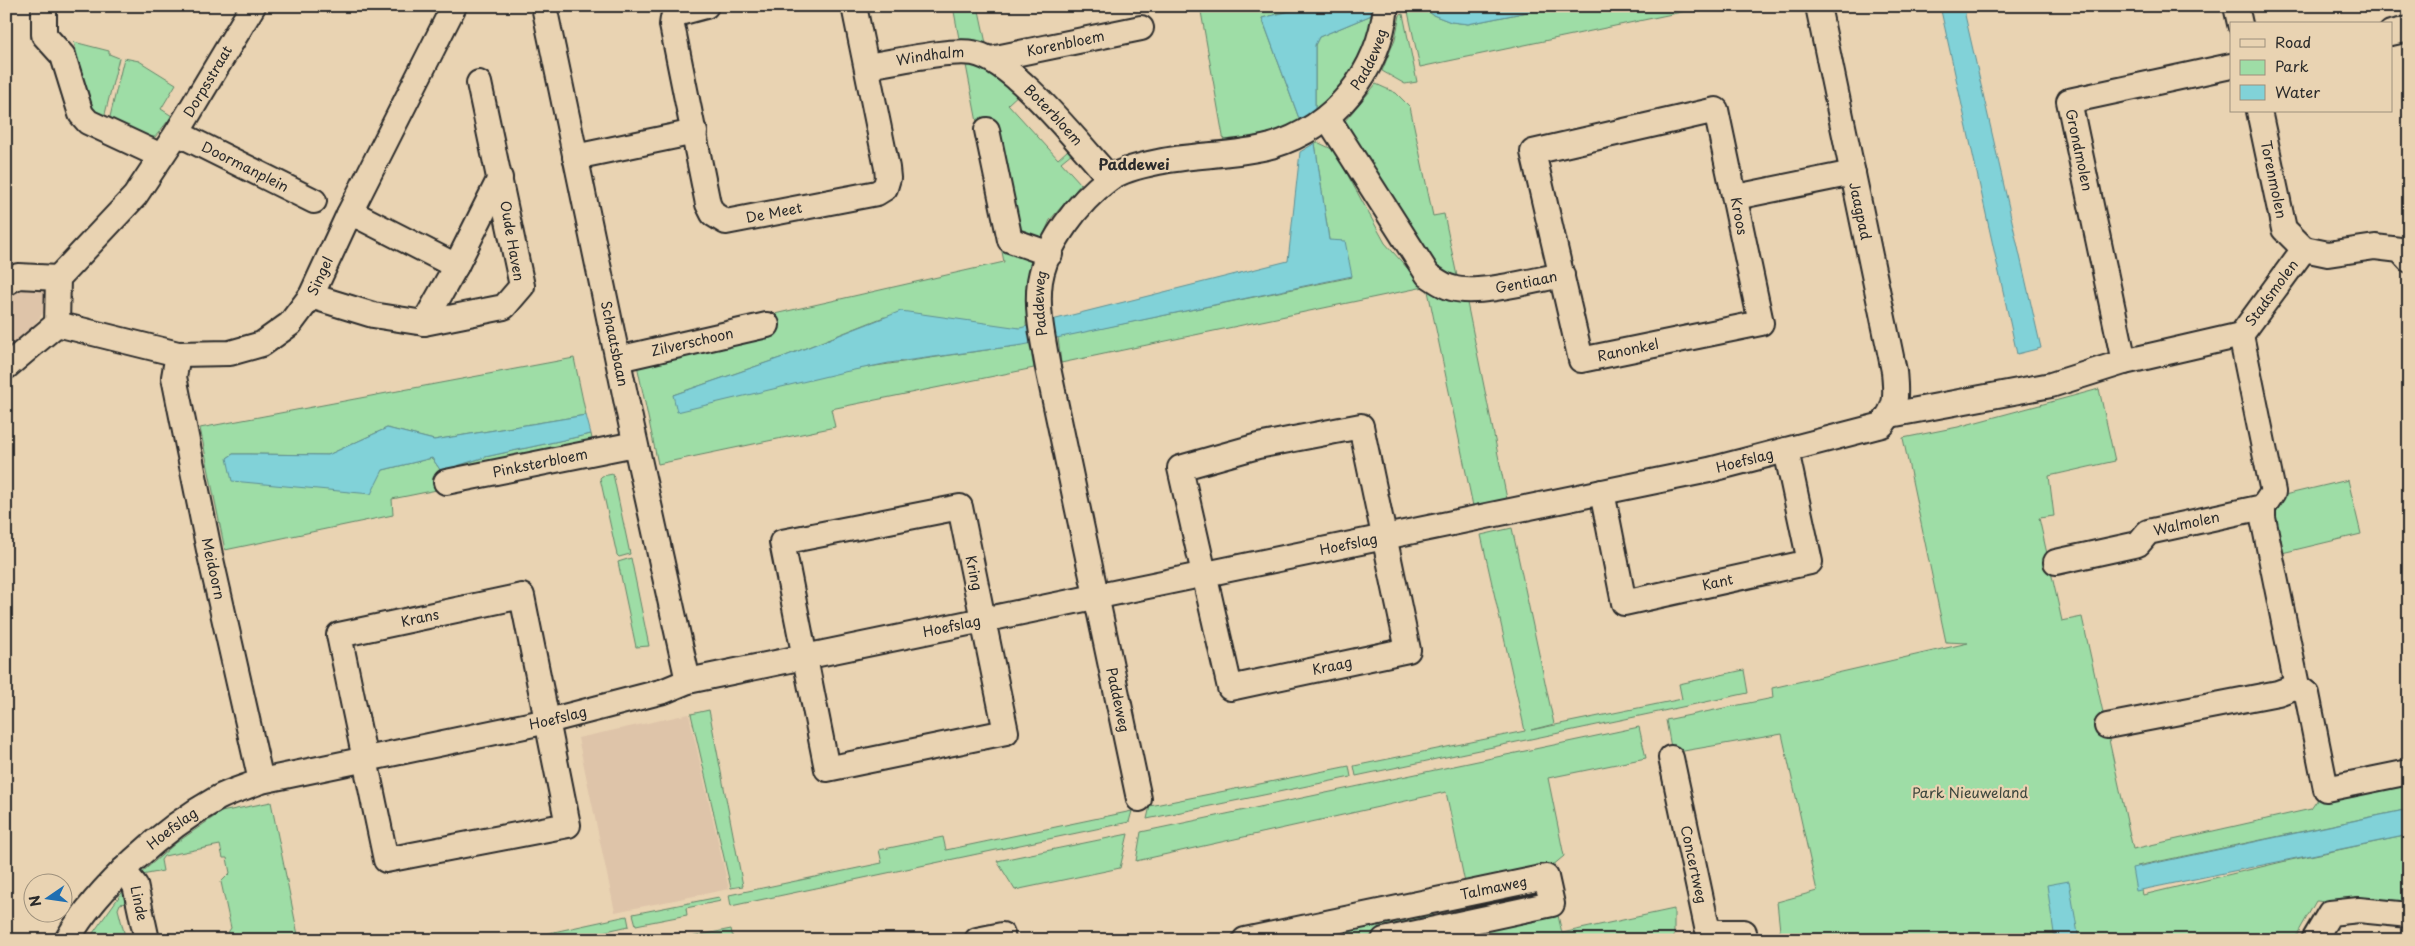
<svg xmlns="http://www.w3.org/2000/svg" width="2415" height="946" font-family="'Playpen Sans',sans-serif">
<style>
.built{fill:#dec4a9}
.green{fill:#9edda6;stroke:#648468;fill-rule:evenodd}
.water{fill:#81d2d8;stroke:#5f8f93}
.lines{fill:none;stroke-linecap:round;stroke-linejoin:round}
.minor-casing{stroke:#2b2b2b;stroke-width:28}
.minor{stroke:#e9d3b2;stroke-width:24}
.labels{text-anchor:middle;stroke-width:4.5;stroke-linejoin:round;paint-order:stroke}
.street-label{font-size:14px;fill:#2b2b2b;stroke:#e9d3b2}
.park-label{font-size:14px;fill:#3c463d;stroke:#e9d3b2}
.neighbourhood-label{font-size:15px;font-weight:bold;fill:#2b2b2b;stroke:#e9d3b2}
</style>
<rect width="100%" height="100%" fill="#e9d3b2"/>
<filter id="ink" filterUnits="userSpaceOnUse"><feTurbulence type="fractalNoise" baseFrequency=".02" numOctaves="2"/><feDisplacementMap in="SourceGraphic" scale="10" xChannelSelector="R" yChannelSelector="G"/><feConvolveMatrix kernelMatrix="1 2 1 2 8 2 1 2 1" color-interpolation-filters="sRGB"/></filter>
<g filter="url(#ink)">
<path class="built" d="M27,284L40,287L45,292L49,299L46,309L13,354L6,360V292Z
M689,714L729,889L615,912L578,738Z"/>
<path class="green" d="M953,6H978L987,48L960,44Z
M1200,6H1310L1262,18L1300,121C1278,134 1249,137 1224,142Z
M1421,6L1433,15L1451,22L1468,24L1557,6H1710L1420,67L1407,7Z
M1374,14C1368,51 1347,91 1315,112V45L1319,37Z
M1403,14L1417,82L1405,84L1382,71L1395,39L1400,15Z
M74,42L109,51V54L119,58L104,118L90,109Z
M124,58L139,61L176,84L161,109L172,116L155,137H148L109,121Z
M965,60H975L1021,92L1008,104L1058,159L1068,150L1072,153L1061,162L1081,184L1050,220L1034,258L1026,324L1034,368L831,409L835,427L658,464L633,346L1004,262ZM884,317L1022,345C906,361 790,379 673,395L783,357Z
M1376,84L1396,93L1410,107L1433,216L1444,214L1458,281L1438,274L1344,122Z
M1317,142L1334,150L1385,243L1424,287L1061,363L1058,337L1352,277L1329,240L1315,143Z
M1428,291L1446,298H1466L1507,499L1473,506Z
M574,358L586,415L434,440L387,428L328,455L248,454H233L227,458L383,470L432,458L441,471L485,457L591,434L596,458L392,499L393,515L225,550L200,428Z
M2099,389L2115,461L2049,476L2054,516L2039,518L2062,621L2082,617L2133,849L2311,809L2318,799L2316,790L2409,772V809L2137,866L2143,895L2286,861L2409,835V907L2316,901L2294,940H1781L1777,902L1817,891L1782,734L1672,753L1666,720L1773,698L1772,688L1968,643L1946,642L1903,438L1958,427Z
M613,474L630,554L619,557L617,555L600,478L602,476Z
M2348,480L2361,534L2282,553L2272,515L2282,504L2280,496Z
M1512,528L1554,724L1531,730L1682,699L1679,684L1744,670L1748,693L1356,776L1354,766L1525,731L1481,535Z
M631,558L649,646L636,647L618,562Z
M709,710L743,886L731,888L691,714Z
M1639,727L1646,758L1548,778L1564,856L1552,866L1465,883L1446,792L1136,861L1141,832Z
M1349,766L1351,777L1147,819L1150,806Z
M271,802L299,940H213L225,937L231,928L221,882L230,873L227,858H223L220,845L164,856L161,860L163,871L142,875L141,873L176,843L221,812Z
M1132,811L1129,822L731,906L729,895L882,863L879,850L943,837L946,850Z
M1128,834L1120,868L1015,890L997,861Z
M126,887L131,902L120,904L118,909L125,936L138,933V940H124L123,937L109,940H88Z
M719,897L721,901L686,908L687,915L636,925L633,914Z
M1426,909L1434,916L1429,924L1353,940H1275Z
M1674,909V940H1469L1467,931L1557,911L1562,933Z
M627,916L629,926L566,940H517Z
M731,929L733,938H737V940H676Z"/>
<path class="water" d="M1310,6H1375L1374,14L1319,37L1315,45V112L1300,121L1262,18Z
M1421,6H1557L1468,24L1451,22L1433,15Z
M1940,6H1972L1967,8L1965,15L2041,348L2017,354Z
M1315,143L1329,240L1345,241L1352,276L1023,345L889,363L844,372L677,412L673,395L783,357L901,311L1020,328L1288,261L1300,152Z
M586,415L591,434L485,457L441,471L432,458L383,470L371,494L232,481L227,458L233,454H248L328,455L387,428L434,440Z
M2409,809V835L2136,891L2132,868Z
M2069,881L2079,940H2055L2047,885Z"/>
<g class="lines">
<g class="minor-casing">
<g id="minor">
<path d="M44,6V35L63,56L81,114L88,122L161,156"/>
<path id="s1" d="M544,6L631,423L688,681"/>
<path id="s2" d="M706,6L676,14L673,18L672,25L708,204L713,214L726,222L877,193L885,188L888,178L887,168L854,6"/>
<path d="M2236,6L2240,24"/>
<path d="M2391,33L2409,29"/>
<path id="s3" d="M991,59L1141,28"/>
<path id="s4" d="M867,66C894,62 949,49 973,53C1014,60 1080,146 1110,178"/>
<path d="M1716,110L1761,323L1581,360L1533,152Z"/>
<path id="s5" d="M2259,111L2284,229L2304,249L2328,254L2375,247L2400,250L2409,260"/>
<path id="s6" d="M1327,117L1428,275C1436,280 1443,286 1452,288C1477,296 1535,280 1562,275"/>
<path d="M987,130L1010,240L1050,254"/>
<path id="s7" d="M177,133L314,201"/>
<path d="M575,157L695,132"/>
<path d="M1736,197L1853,173"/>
<path d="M349,214L362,218L456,266"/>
<path d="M6,283L18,276L58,278"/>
<path d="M311,296L373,315L424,323L504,307L522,286L479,83"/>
<path d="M424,323L456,266L500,178"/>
<path id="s8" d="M57,324L178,354L230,353L262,344L290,324L311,296L349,214L454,6"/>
<path d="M2241,335L2273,492L2263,507V518L2297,686L2307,694L2326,789L2409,772"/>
<path id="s9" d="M2241,335L2304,249"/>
<path id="s10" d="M178,354L174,377L210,555L261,781"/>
<path id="s11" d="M618,359L767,325"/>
<path d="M2124,362L2069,101L2231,66"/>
<path id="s12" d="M6,367L57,324L58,278L135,196L177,133L253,6"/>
<path d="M1890,415L2051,385L2124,362L2241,335"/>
<path d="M1361,426L1408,650L1230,688L1180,468L1258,446Z"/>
<path id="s13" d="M446,482L635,444"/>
<path id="s14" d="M1602,492L1624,603L1810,562L1786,450"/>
<path d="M960,507L1006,732L827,769L782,542Z"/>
<path id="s15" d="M2056,562L2138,544L2148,532L2263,507"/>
<path d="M522,596L568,825L386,860L339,635Z"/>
<path d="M2107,726L2278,693L2297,686"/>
<path id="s16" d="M1671,758L1707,927L1715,932H1744L1745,940"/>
<path id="s17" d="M1139,799L1048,368C1043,339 1036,310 1040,281C1046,244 1079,201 1109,179C1121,170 1143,165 1158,162C1195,154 1234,156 1271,146C1335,127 1379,72 1386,6"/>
<path id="s18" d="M123,870L135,885L147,940"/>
<path id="s19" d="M67,940C98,886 164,828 218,798C231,791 247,787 261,781L548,721L664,691L688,681L1709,470L1882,425C1898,405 1896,396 1894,371L1818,6"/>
<path d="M977,940L1002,935L1003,940"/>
<path id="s20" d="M1245,940L1546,877L1552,904L1384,940"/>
<path d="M2314,940L2330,913L2359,910L2409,915"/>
</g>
</g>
<use href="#minor" class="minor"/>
</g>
</g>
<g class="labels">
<g class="street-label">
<text dy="5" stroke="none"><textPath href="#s3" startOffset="76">Korenbloem</textPath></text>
<text dy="5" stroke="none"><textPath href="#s4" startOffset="64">Windhalm</textPath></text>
<text dy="5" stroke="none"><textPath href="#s17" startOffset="956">Paddeweg</textPath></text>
<text dy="5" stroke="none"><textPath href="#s12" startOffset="361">Dorpsstraat</textPath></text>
<text dy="5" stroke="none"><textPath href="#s4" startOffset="210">Boterbloem</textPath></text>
<text transform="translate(2079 150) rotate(78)" y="5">Grondmolen</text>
<text dy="5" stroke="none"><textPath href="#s7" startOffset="76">Doormanplein</textPath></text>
<text dy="5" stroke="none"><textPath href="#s5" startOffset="70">Torenmolen</textPath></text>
<text transform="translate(1860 211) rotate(78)" y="5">Jaagpad</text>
<text dy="5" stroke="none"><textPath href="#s2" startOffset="301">De Meet</textPath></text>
<text transform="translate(1739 216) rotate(79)" y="5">Kroos</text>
<text transform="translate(512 241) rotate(80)" y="5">Oude Haven</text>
<text dy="5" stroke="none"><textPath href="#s8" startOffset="301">Singel</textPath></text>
<text dy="5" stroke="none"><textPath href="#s6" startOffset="290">Gentiaan</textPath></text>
<text dy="5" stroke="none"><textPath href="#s9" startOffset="52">Stadsmolen</textPath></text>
<text dy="5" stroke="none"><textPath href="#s17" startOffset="506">Paddeweg</textPath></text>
<text dy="5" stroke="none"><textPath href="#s11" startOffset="76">Zilverschoon</textPath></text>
<text dy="5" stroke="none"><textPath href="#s1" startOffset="345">Schaatsbaan</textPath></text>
<text transform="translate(1628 350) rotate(-12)" y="5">Ranonkel</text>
<text dy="5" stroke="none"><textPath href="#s19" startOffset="1774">Hoefslag</textPath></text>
<text dy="5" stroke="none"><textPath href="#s13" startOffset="96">Pinksterbloem</textPath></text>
<text dy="5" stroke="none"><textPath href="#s15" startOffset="139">Walmolen</textPath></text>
<text dy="5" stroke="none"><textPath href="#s19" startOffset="1369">Hoefslag</textPath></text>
<text dy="5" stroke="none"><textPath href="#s10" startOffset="219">Meidoorn</textPath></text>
<text transform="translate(974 573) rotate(78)" y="5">Kring</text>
<text dy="5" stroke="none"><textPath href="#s14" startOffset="209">Kant</textPath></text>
<text transform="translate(420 618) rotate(-12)" y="5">Krans</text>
<text dy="5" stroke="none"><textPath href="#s19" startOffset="964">Hoefslag</textPath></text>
<text transform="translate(1332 666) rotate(-12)" y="5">Kraag</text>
<text transform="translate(1118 700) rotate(78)" y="5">Paddeweg</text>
<text dy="5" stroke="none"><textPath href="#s19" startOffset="559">Hoefslag</textPath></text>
<text dy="5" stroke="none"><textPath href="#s19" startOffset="154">Hoefslag</textPath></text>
<text dy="5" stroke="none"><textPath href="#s16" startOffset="109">Concertweg</textPath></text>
<text dy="5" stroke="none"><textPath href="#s20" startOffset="254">Talmaweg</textPath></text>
<text dy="5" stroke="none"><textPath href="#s18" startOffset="38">Linde</textPath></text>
</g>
<g class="park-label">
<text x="1970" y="798">Park Nieuweland</text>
</g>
<g class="neighbourhood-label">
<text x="1134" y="170">Paddewei</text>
</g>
</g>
<rect width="2415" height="946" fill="none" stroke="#e9d3b2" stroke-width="25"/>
<rect x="12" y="12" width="2390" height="921" fill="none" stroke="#2b2b2b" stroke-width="2" filter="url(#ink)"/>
<rect x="2230" y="22" width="162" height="90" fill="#e9d3b2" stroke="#9d907c"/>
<rect x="2240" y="39" width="25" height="8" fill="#e9d3b2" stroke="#9d907c"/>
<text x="2275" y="48" font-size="15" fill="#2b2b2b">Road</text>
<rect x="2240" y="60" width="25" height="15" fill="#9edda6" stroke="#9d907c"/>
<text x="2275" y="72" font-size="15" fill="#2b2b2b">Park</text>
<rect x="2240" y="85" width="25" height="15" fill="#81d2d8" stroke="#9d907c"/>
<text x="2275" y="98" font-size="15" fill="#2b2b2b">Water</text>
<g transform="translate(48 898) rotate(257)"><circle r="24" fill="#e9d3b2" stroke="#9d907c"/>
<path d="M0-4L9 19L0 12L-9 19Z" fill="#1f6fb2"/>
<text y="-8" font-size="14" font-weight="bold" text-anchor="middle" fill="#2b2b2b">N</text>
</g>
</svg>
